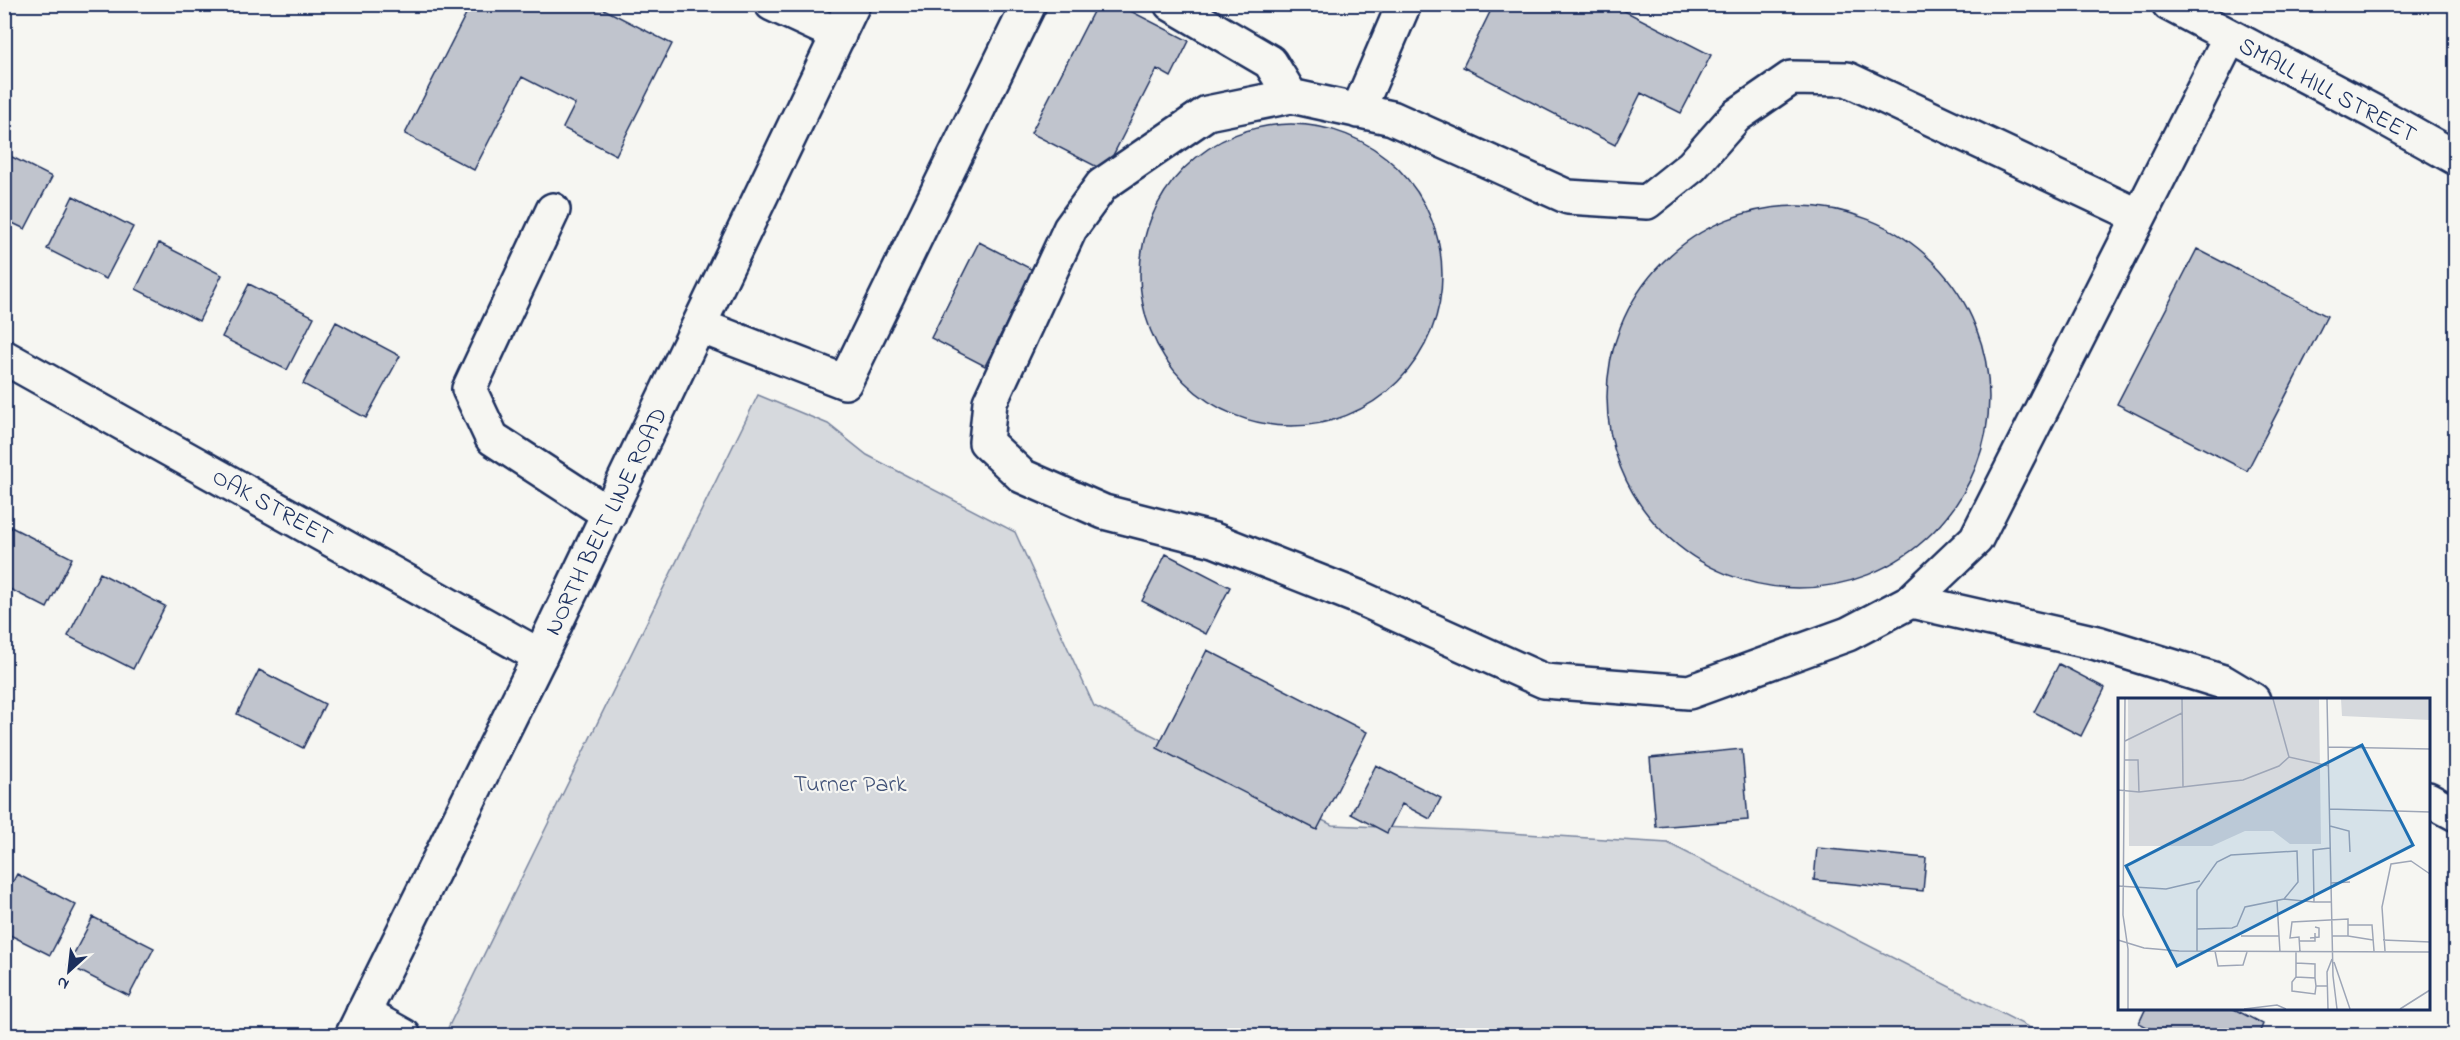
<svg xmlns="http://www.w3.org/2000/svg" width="2460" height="1040" font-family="'Indie Flower',sans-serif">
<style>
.green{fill:#d6d9dd;stroke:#78849e;stroke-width:1.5}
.building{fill:#c0c4cd;stroke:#1b2f5e;stroke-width:1.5}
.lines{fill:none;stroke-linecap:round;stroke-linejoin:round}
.minor-casing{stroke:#1b2f5e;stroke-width:38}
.major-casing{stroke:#1b2f5e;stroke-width:38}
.minor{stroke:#f6f6f2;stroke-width:33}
.major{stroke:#f6f6f2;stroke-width:33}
.labels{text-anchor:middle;stroke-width:4.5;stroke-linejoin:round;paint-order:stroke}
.street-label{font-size:24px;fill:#1b2f5e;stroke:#f6f6f2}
.park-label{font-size:24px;fill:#405177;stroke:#f6f6f2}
.inset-road{fill:none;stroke:#9ea6b7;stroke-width:1.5}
.view{fill:#1f6fb2;fill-opacity:0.15;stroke:#1f6fb2;stroke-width:3}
.inset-edge{fill:none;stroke:#1b2f5e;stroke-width:3}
</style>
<rect width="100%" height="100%" fill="#f6f6f2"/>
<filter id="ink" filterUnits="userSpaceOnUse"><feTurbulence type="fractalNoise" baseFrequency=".0167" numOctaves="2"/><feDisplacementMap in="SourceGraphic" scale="12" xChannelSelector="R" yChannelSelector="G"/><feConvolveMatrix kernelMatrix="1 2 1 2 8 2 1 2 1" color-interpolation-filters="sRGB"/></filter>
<g filter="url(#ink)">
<path class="green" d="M758,395L828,424L867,455L1015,532L1094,706L1332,825L1478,831L1668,843L2044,1035L444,1036Z"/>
<path class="building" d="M471,4H594L672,44L616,155L563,128L575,104L522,77L474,170L405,134Z
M1097,4H1117L1189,41L1171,77L1157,69L1105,171L1031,133Z
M1494,4H1611L1711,55L1681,113L1641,93L1615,145L1463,67Z
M1140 275a151 151 0 1 1 302 0a151 151 0 1 1-302 0Z
M4,153L52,177L25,229L4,219Z
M73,196L133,227L106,279L47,249Z
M1607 397a191 191 0 1 1 382 0a191 191 0 1 1-382 0Z
M979,242L1033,270L985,366L931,338Z
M159,243L222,275L199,321L136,289Z
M2197,249L2327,316L2247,471L2117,404Z
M249,284L314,317L287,370L222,337Z
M336,322L400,356L366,418L303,384Z
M11,527L72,558L47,608L4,586V540Z
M1166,554L1230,587L1206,634L1142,601Z
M100,573L165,606L133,669L68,636Z
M1207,650L1367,732L1317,830L1157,748Z
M2059,664L2105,688L2081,736L2034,712Z
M259,670L325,704L303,748L237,714Z
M1742,749L1748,820L1656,827L1650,758Z
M1376,765L1441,798L1430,819L1402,804L1387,833L1351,814Z
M1817,848L1926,858L1923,891L1814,880Z
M17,874L76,905L50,955L4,932V898Z
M93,917L154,948L129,996L68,965Z
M2146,1008H2232L2263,1024L2258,1036H2164L2139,1023Z"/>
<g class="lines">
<g class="minor-casing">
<path id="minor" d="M772,4L839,35
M1171,4L1270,62L1291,96
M2169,4L2374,112L2456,158
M1358,111L1404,4
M553,210L469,389L492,438L609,514
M2139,216L1847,79L1791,78L1736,116L1692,166L1647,202L1568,197L1392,118L1291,96L1207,113L1102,185L1070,229L990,402L986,442L1022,476L1104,512L1214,540L1358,597L1544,681L1689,692L1848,634L1911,601L1976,539L2230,37
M700,326L845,382L1029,4
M4,357L540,656
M1911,601L2097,643L2223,682L2253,700
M2428,799L2456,814
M363,1013L404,1036"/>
</g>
<g class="major-casing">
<path id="major" d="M352,1036L540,656L853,4"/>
</g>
<use href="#minor" class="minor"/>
<use href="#major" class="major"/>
</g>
</g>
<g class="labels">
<g class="street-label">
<text transform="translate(2328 89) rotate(28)" y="8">SMALL HILL STREET</text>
<text transform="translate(273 506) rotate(29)" y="8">OAK STREET</text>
<text transform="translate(605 521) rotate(-64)" y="8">NORTH BELT LINE ROAD</text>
</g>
<g class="park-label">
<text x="850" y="791">Turner Park</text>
</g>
</g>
<g transform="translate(2118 698)">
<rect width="312" height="312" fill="#f6f6f2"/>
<path d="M10,1H201L203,146H172L155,133H127L94,148H11ZM223,1H312V22L224,18Z" fill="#d6d9dd"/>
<path class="inset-road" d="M7,1L5,217L10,251V311M64,1L65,89M155,1L171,59M209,1L215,278L219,311M7,43L64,15M210,49L312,51M7,62H20L21,94M0,92L21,94L125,82L161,68L171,59L211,68M211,111L312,114M212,128L231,133L232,154M212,150L195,152L196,204H213M213,185L232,184M0,188L48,191L82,183M166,201L196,204M159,203L161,238M230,227H254L256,253M79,231L114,230L119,228L127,209L166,201L180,184L179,153L113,157L99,164L79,192V253M123,238H161L162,254M230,238L255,242M192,240L201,239V230L197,229M0,242L26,250L61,253L312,254M265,242L312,244M181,243H197V235M97,253L100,268L125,267L129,254M267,253L264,209L273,166L293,163L312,176M178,254V279L197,280L198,288H209M182,254L181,239L172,240L174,224L230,221V238H214M216,264L232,311M178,265L197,266V280M178,279L174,284V293L197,296L198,288M126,311L159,307L168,311M210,311L209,274L214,261M282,311L312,292"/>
<path class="view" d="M244,47L295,147L59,268L8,168Z"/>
<rect width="312" height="312" class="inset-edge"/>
</g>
<rect width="2460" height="1040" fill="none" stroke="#f6f6f2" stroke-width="24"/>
<rect x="12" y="12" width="2436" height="1016" fill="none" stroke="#1b2f5e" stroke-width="2" filter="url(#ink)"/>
<g transform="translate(69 971) rotate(207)" stroke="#f6f6f2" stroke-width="4.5" paint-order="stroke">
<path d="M0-4.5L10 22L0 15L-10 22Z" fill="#1b2f5e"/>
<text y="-9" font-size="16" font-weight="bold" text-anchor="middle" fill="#1b2f5e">N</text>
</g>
</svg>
